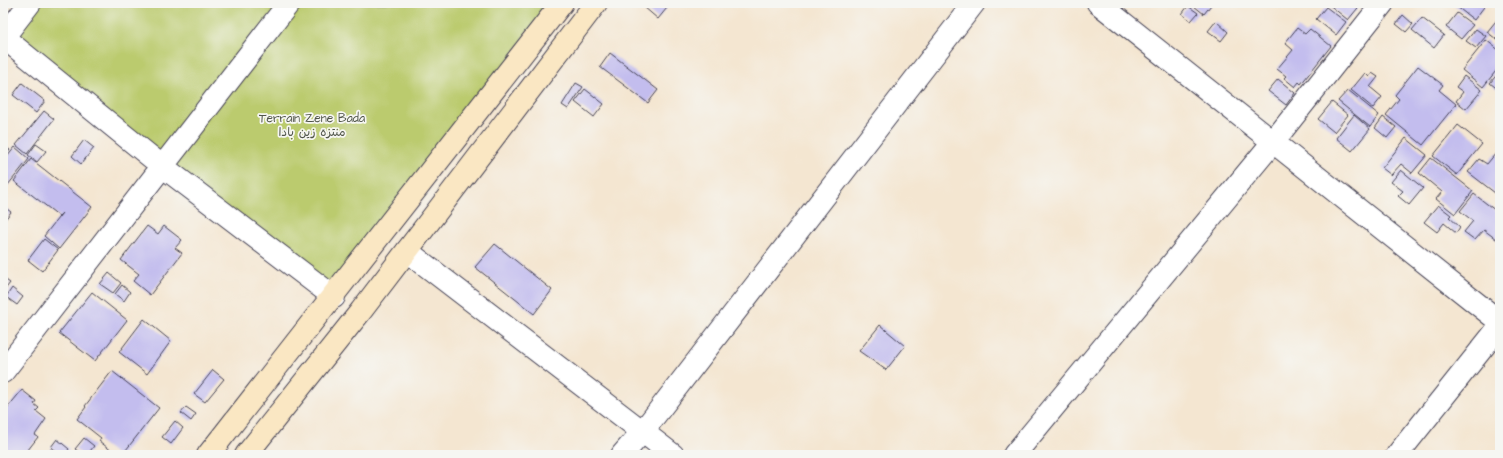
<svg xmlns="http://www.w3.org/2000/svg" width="1503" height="458" font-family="'Architects Daughter','Playpen Sans Arabic',sans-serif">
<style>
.green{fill:#bbcb6e;stroke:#6e7654}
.building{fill:#c3bdee}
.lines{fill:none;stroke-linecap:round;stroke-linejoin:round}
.street-casing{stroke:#423f52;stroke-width:24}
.secondary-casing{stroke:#423f52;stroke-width:24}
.street{stroke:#fff;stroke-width:22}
.secondary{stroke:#fae7c3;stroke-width:22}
.labels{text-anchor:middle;stroke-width:3.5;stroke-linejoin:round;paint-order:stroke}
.park-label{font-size:12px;fill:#50554a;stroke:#f6f6f2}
</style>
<rect width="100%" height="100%" fill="#f6f6f2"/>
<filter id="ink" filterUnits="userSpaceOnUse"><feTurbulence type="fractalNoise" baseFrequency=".025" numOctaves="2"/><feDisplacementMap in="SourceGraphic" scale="8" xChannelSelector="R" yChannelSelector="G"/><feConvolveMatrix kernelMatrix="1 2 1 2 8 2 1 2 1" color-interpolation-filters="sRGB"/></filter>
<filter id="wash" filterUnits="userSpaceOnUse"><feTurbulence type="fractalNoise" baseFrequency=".012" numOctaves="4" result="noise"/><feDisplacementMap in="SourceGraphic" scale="16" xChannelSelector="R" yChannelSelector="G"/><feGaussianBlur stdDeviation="0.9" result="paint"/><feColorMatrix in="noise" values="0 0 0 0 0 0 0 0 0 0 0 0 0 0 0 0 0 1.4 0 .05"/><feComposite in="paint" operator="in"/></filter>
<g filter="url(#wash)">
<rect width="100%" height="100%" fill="#f4e6d1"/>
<path class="green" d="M30,3H562L334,297L3,38Z"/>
<g id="blocks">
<path class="building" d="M647,3H671L658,19L644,7Z
M1196,3H1208L1211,5L1204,14L1194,6Z
M1327,3H1362L1348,20Z
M1452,3H1487L1474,20Z
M1188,6L1198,13L1191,21L1182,14Z
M1326,7L1346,22L1336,35L1316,19Z
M1457,13L1473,25L1461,39L1446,27Z
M1403,15L1413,24L1406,32L1396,24Z
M1500,16V42L1487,32Z
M1422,18L1444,35L1434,48L1412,30Z
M1216,21L1228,32L1221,41L1208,31Z
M1297,28L1305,34L1310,29L1331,46L1301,84L1299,82L1295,87L1284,78L1286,76L1277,69L1293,50L1285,43Z
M1476,29L1486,36L1476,48L1466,41Z
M1486,40L1500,51V66L1483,87L1462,70Z
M610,53L658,90L648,103L600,67Z
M1418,66L1443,85L1439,90L1456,104L1423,145L1386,115L1399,99L1395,95Z
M1500,71V91L1490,83Z
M1365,73L1369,77L1372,73L1378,77L1370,87L1382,97L1373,108L1351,90Z
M1464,76L1482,90L1466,109L1456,101L1463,92L1456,87Z
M1278,79L1295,93L1286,105L1268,91Z
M22,83L45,101L36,113L13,95Z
M576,83L583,87L568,109L562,105Z
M585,89L604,104L594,117L575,102Z
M1348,90L1379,115L1370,127L1338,101Z
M1332,102L1348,115L1334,132L1318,119Z
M44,111L54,119L27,154L16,145Z
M1354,115L1370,129L1352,151L1336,138Z
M1383,117L1396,127L1387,138L1375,128Z
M1458,125L1482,144L1457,175L1433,156Z
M1406,138L1427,155L1412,173L1401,164L1391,175L1382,168Z
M84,140L94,148L81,164L72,156Z
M36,144L46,151L37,162L28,155Z
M3,145L10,150L3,158Z
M15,147L29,159L3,191V162Z
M1496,153L1500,156V187L1495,193L1468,172L1479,159L1487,164Z
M1431,158L1473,191L1455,214L1436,199L1442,192L1419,173Z
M31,159L92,207L59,249L44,236L62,213L59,216L14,181Z
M1401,170L1423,188L1409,205L1398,196L1403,191L1391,182Z
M1474,194L1500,214V242L1484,230L1475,240L1464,232L1473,221L1460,211Z
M1438,205L1451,215L1449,217L1460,227L1456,233L1444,223L1437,232L1424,222Z
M3,206L11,212L3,222Z
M147,226L158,234L164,226L182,240L175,248L182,253L150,295L133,281L139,274L121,260Z
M44,239L58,250L42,271L28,260Z
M495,244L552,290L534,314L475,267Z
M109,273L121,283L113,293L100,284Z
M3,278L10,283L3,292Z
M122,285L130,292L124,301L115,294Z
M12,288L23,297L17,305L6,297Z
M92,292L127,320L95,361L59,333Z
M144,319L171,341L147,374L119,352Z
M880,325L905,346L886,370L859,351Z
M213,370L224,379L205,402L194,394Z
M112,371L159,408L122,455H117L99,441L101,438L77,419L86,407L85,406Z
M22,390L36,401L34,404L39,408L36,411L46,419L35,435L38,437L24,455H4L3,413Z
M186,407L196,414L191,421L181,413Z
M175,421L183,428L171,444L162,437Z
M84,438L94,446L87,455H83L75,449Z
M57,439L69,449L65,455H62L51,447Z
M51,449L59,455H46Z"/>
</g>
</g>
<g filter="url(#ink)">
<use href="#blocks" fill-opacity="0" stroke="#423f52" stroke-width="1"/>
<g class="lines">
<g class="street-casing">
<path id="street" d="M1098,3L1500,322
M3,37L162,166L334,297
M3,38L30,3
M407,251L673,455
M3,372L289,3
M622,455L643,431L974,3
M1014,455L1273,142L1383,3
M1397,455L1500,326"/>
</g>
<g class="secondary-casing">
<path id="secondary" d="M208,455L562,3
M246,455L361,311L596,3"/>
</g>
<use href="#street" class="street"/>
<use href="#secondary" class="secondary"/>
</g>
</g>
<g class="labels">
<g class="park-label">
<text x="312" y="122">Terrain Zene Bada<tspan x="312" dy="14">منتزه زين بادا</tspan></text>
</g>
</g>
<rect width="1503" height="458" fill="none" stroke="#f6f6f2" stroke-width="16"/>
</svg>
